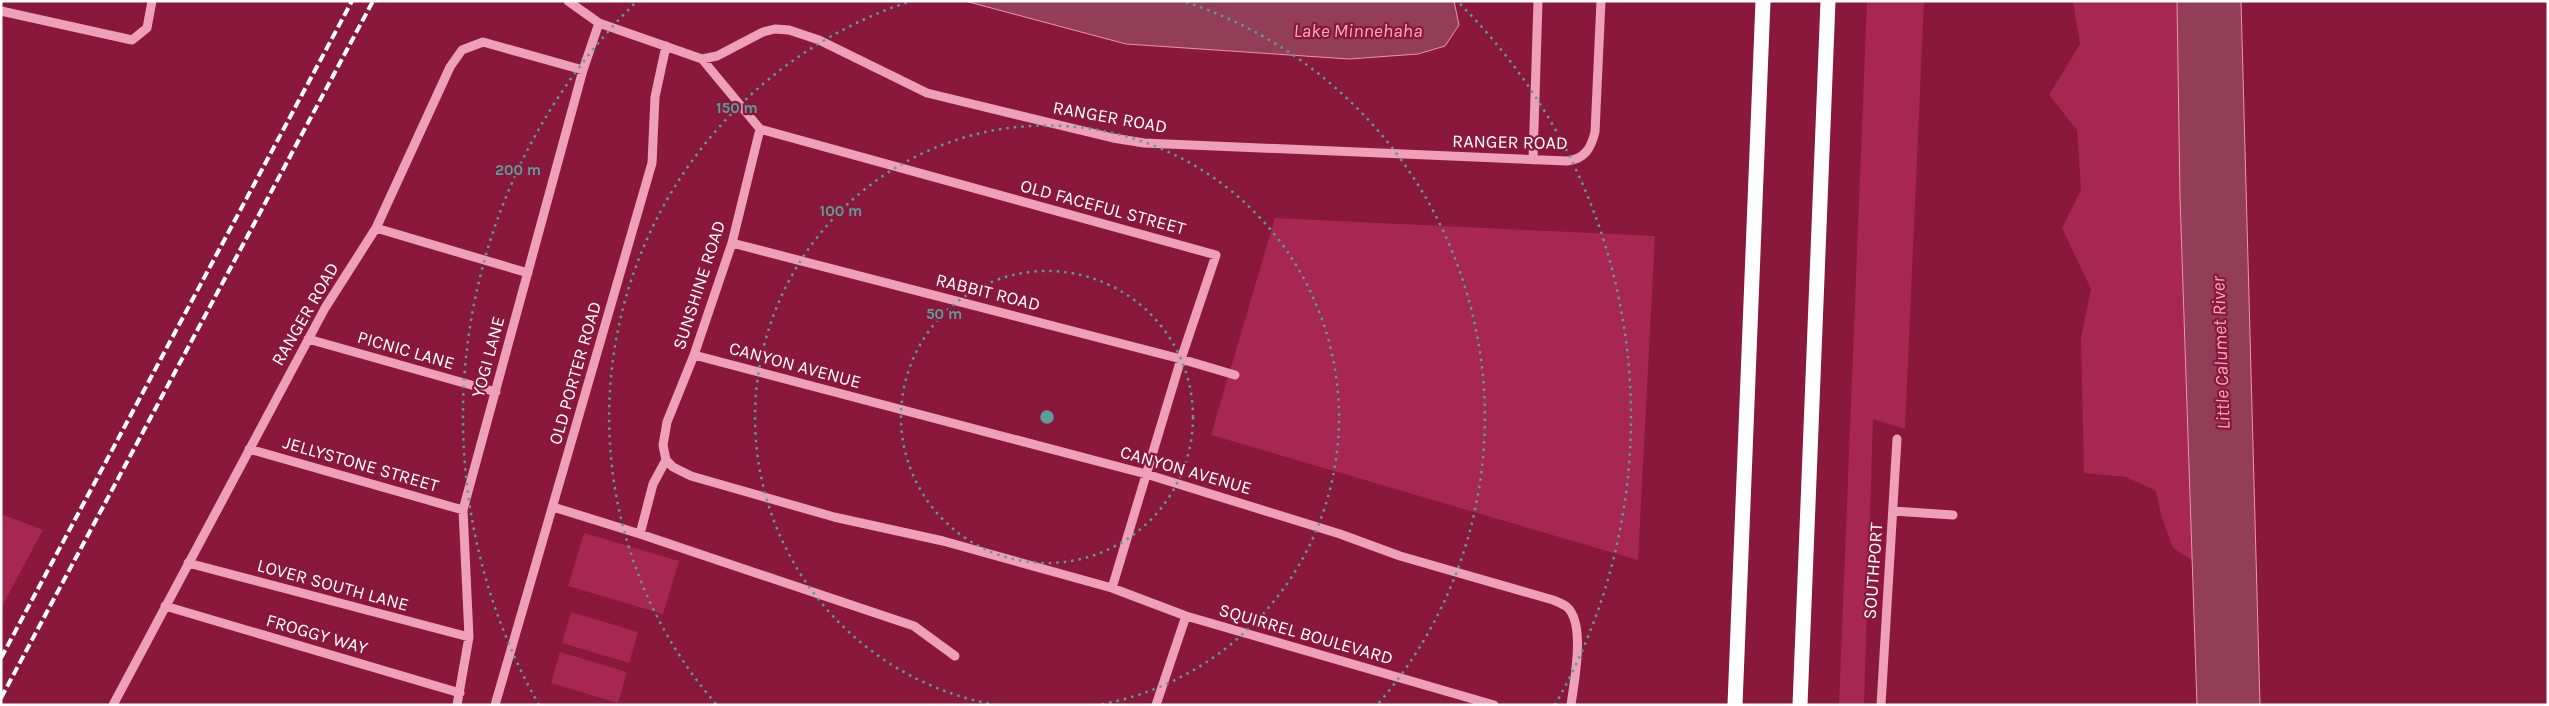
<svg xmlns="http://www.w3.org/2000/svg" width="2549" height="706" font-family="Karla,sans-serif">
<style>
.green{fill:#a72652}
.water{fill:#923e58;stroke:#f192b3}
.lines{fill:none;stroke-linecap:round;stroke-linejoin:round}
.minor{stroke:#ee9fba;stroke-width:9}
.highway{stroke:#fff;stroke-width:15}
.rail{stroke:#fff;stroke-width:4;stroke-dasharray:9 4;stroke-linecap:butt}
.ring{fill:none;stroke:#579f9a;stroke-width:2.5;stroke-dasharray:2.5 5}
.labels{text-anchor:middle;stroke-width:4.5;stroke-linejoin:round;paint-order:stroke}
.street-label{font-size:18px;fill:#fff;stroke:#8a173c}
.water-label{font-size:19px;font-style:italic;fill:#f6abc5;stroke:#8a173c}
.centre{fill:#579f9a;stroke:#8a173c;stroke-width:2.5}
.ring-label{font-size:15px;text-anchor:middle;font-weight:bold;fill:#579f9a;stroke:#8a173c;stroke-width:4.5;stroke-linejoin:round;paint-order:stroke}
</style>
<rect width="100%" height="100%" fill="#8a173c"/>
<path class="green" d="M1867,1H1924L1905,429L1873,419L1864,705H1839Z
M2073,1H2177L2180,197L2193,561L2173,548L2161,515L2156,491L2126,477L2084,473L2081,338L2091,289L2062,228L2081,190L2077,130L2049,95L2080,44Z
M1275,218L1655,236L1638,560L1211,435Z
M1,514L43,530L1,608Z
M584,533L679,561L663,614L568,586Z
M571,612L638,632L629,663L562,643Z
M560,652L627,672L618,703L551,683Z"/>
<path class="water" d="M965,1H1454L1459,25L1445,46L1418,54L1349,59L1126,44Z
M2177,1H2241L2260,705H2197L2180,197Z"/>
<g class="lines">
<path class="minor" d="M568,1L599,23L702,59L717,56L763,32L775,29L789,30L819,40L927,93L1113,138L1144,143L1567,161C1585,159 1591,148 1595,132L1601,1
M1,11L132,40L147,28L152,1
M702,59L760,129
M760,129L1216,255L1181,359L1112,588
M1533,160L1538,1
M376,228L528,273
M732,243L1181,359L1235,375
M308,339L496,392
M694,355L1146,474L1340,534L1400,556L1553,600C1558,602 1563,604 1567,607C1586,624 1574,682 1571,705
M249,449L463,510
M666,460L673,467L691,476L834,517L943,541L1112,588L1186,616L1494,705
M553,507L640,534L914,626L955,656
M1893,511L1953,515
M640,534L653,484L666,460L663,445L667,422L694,355L732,243L760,129
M188,563L469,637
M165,606L460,693
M113,705L325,308L376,228L450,67L462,50L483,42L583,70
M457,705L469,637L463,510L583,70L599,23
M495,705L652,163L655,97L666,46
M1156,705L1186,616
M1881,705L1897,439"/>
<path class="highway" d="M1735,705L1763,1
M1800,705L1828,1"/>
<path class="rail" d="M1,658L352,1
M1,698L373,1"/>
</g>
<g class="ring">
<circle cx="1047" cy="417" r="146"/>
<path d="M996 705A292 292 0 1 1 1098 705"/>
<path d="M716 704A438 438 0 0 1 908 2M1186 2A438 438 0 0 1 1378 704"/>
<path d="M539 705A584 584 0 0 1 634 4M1460 4A584 584 0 0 1 1555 705"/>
</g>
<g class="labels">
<g class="street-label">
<text transform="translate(1110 117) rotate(10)" y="6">RANGER ROAD</text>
<text transform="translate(1510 142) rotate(1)" y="6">RANGER ROAD</text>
<text transform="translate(1103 207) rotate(15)" y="6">OLD FACEFUL STREET</text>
<text transform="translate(699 285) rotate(-72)" y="6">SUNSHINE ROAD</text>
<text transform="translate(988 292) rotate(14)" y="6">RABBIT ROAD</text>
<text transform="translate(305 314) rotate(-60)" y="6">RANGER ROAD</text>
<text transform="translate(406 350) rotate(16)" y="6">PICNIC LANE</text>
<text transform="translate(488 357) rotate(-75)" y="6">YOGI LANE</text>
<text transform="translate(795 365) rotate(15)" y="6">CANYON AVENUE</text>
<text transform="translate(575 373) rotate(-74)" y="6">OLD PORTER ROAD</text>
<text transform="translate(361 464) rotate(16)" y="6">JELLYSTONE STREET</text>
<text transform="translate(1186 470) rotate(16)" y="6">CANYON AVENUE</text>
<text transform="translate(1873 571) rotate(-86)" y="6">SOUTHPORT</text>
<text transform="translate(333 585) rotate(15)" y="6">LOVER SOUTH LANE</text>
<text transform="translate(317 634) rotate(16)" y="6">FROGGY WAY</text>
<text transform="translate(1306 634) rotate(16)" y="6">SQUIRREL BOULEVARD</text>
</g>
<g class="water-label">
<text x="1358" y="37">Lake Minnehaha</text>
<text transform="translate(2220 353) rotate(-92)" y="7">Little Calumet River</text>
</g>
</g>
<circle cx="1047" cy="417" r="8" class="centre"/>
<g class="ring-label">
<text x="737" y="113">150 m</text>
<text x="518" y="175">200 m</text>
<text x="841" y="216">100 m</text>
<text x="944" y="319">50 m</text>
</g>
<rect width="2549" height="706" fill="none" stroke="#ffffff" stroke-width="5"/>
</svg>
